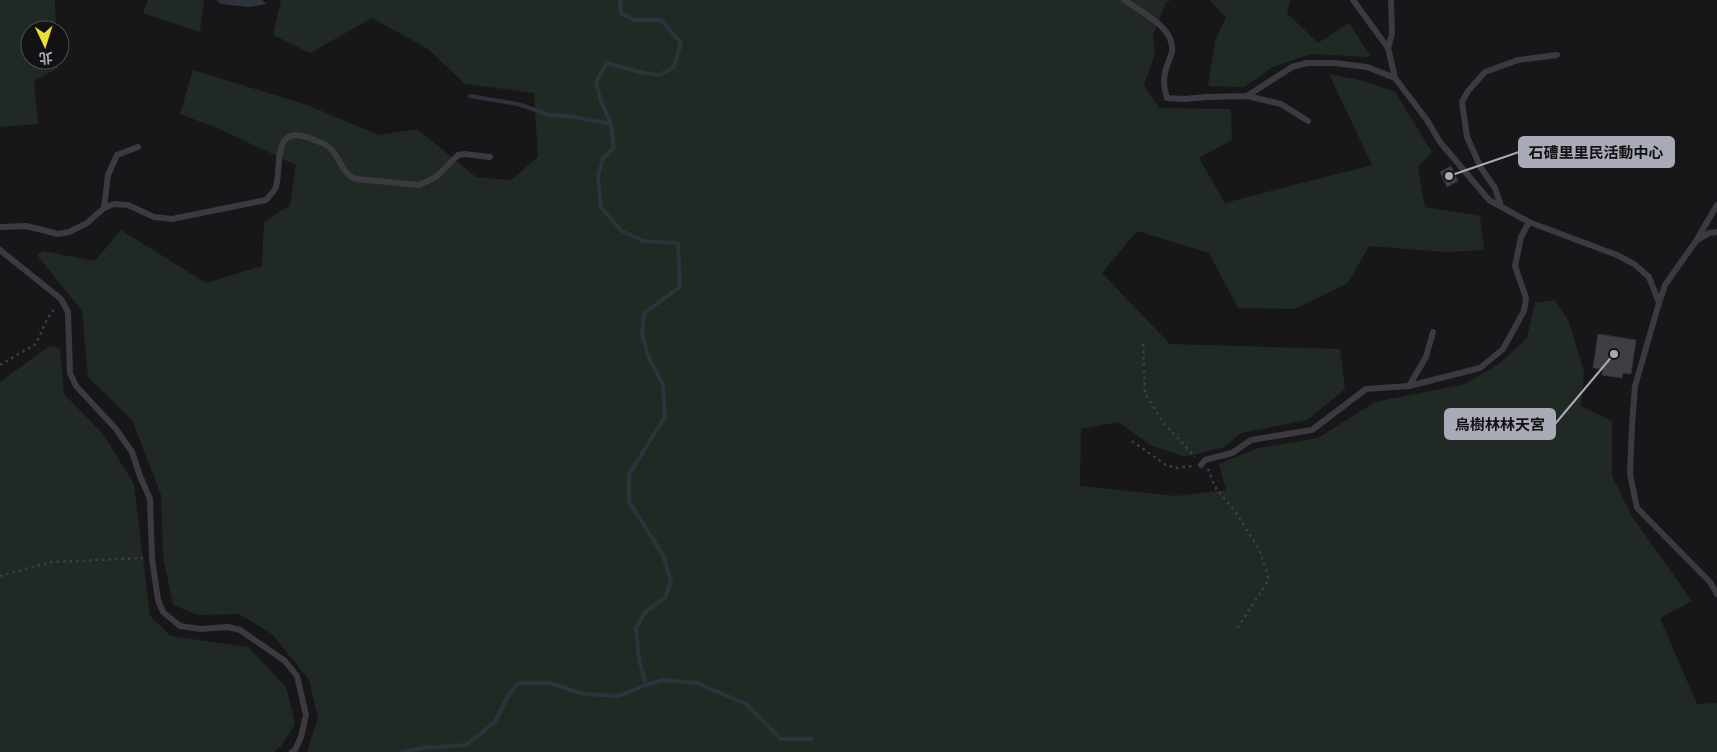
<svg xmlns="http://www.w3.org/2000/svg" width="1717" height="752" font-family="Helvetica,'Noto Sans TC',sans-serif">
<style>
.green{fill:#212924}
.water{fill:#2d323c}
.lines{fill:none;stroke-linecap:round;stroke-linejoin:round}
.stream{stroke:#2d323c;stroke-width:4}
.building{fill:#3f3e43;stroke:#323135}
.path{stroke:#3e3e45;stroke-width:2.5;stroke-dasharray:2.5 4;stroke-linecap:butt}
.lane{stroke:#3a3a40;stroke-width:6}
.leader{fill:none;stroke:#a9aab8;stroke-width:2}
.callout-dot{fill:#a9aab8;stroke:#121214;stroke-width:2}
.callout{fill:#a9aab8;stroke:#a9aab8;stroke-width:2}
.callout-label{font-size:15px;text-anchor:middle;font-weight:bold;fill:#111}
</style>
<rect width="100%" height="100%" fill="#171719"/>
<path class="green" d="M0,0H55L56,30H30V60H58V68L34,81L38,124L0,127Z
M148,0H204L200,32L143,13Z
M281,0H1172L1166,2L1153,35L1155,54L1144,85L1159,108L1231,109L1232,140L1199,158L1225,203L1372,165L1329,74L1364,81L1395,92L1432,152L1418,167L1425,207L1480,216L1484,250L1445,252L1369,246L1348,283L1295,309L1238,308L1209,253L1137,231L1102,273L1170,344L1340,349L1345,389L1307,420L1241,433L1224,447L1185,457L1150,445L1119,422L1081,429L1080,486L1176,496L1226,490L1219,464L1259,448L1318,438L1375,402L1465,384L1500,363L1527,338L1535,303L1555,300L1569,322L1584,372L1581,406L1612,421V476L1633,518L1692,601L1660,618L1697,704L1717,703V752H307L318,718L309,680L272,634L239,614L198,615L173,605L163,556L161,495L132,420L88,377L82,311L37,255L43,251L95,261L121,230L206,283L262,266L264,222L290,205L296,165L217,128L180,114L193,70L307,105L379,135L417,129L476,177L511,180L538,157L534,93L465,84L428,49L372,18L310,53L273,35Z
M1210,0H1290L1287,13L1318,43L1349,23L1371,57L1311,54L1273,67L1244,87L1208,86L1215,41L1226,18Z
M49,346L60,348L64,394L103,434L134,484L150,616L171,636L248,647L286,687L295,724L281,746L274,752H0V382Z"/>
<path class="water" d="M217,0H262L267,4L249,7L220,4Z"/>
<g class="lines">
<path class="stream" d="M620,0L621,13L634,20H661L681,43L674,67L659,75L644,73L607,63L596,82L601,101L611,124L614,148L603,158L598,176L601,208L622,231L643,241L678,243L680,287L644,313L642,335L649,358L663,385L665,417L629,474V502L663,555L671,581L665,598L645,612L636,628L639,660L646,685
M470,96L518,104L550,115L574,117L611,124
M402,752L423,748L466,745L495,722L509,694L519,683H550L584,694L619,696L646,685L662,680L697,683L746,704L781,739H812"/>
</g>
<path class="building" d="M1451,166L1458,181L1447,187L1440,172Z
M1598,334L1636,340L1631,374L1623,373L1622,378L1602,375L1603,369L1593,368Z"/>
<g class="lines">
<path class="path" d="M1143,344L1145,393L1162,421L1195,457
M0,365L36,344L47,319L56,307
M1132,441L1166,465L1176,468L1193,466
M1208,469L1215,487L1236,513L1259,549L1268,576L1267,583L1236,630
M0,576L51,562L143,558"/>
<path class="lane" d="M1124,0C1141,12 1175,27 1172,52C1171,56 1169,60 1168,63C1163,76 1163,85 1167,98L1184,99L1207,97L1247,96L1281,104L1308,121
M1353,0L1388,48L1395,78L1427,120L1440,142L1489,200L1529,222L1617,255L1634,264L1649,277L1659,303L1635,386L1632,425L1630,474L1637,508L1710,582L1717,594
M1388,48L1392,34L1391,0
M1247,96L1292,67L1307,63H1334L1367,67L1395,78
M1501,206L1495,188L1481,168L1467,137L1462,102L1468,91L1485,72L1518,60L1557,55
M104,208L108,175L117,155L138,147
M0,227L26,226L58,234L69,232L87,223L104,208L114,204L128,205L154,217L172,219L266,200C269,196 274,192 276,187C282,165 271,122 312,139C316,141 322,142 326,145C340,153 340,174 356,179L419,185L436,177L458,155L464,154L490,157
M1696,241L1709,233L1717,232
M0,250L61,299L68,312L70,373L76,386L116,429L132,452L140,476L150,499L152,558L158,600L163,612L180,626L201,629L228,627L240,630L285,661L297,676L306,715L301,737L295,750L292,752
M1659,303L1665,285L1696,241L1717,205
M1409,386L1426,357L1433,332
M1201,465L1205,460L1232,453L1251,440L1312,430L1366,389L1409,386L1480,368L1503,349L1524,311L1526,298L1515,266L1521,237L1529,222"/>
</g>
<path class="leader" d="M1449 176L1519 152M1614 354L1555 424"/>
<g class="callout-dot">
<circle cx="1449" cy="176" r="5"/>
<circle cx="1614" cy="354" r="5"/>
</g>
<g class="callout">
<rect x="1519" y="137" width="155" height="30" rx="5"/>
<rect x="1445" y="409" width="110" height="30" rx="5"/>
</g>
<g class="callout-label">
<text x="1596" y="158">石𥕢里里民活動中心</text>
<text x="1500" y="430">烏樹林林天宮</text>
</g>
<g transform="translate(45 45) rotate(176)"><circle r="24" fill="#121214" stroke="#4e4f56"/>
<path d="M0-4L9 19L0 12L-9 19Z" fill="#edde3a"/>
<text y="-8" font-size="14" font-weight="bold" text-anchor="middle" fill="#a9aab8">北</text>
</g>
</svg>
